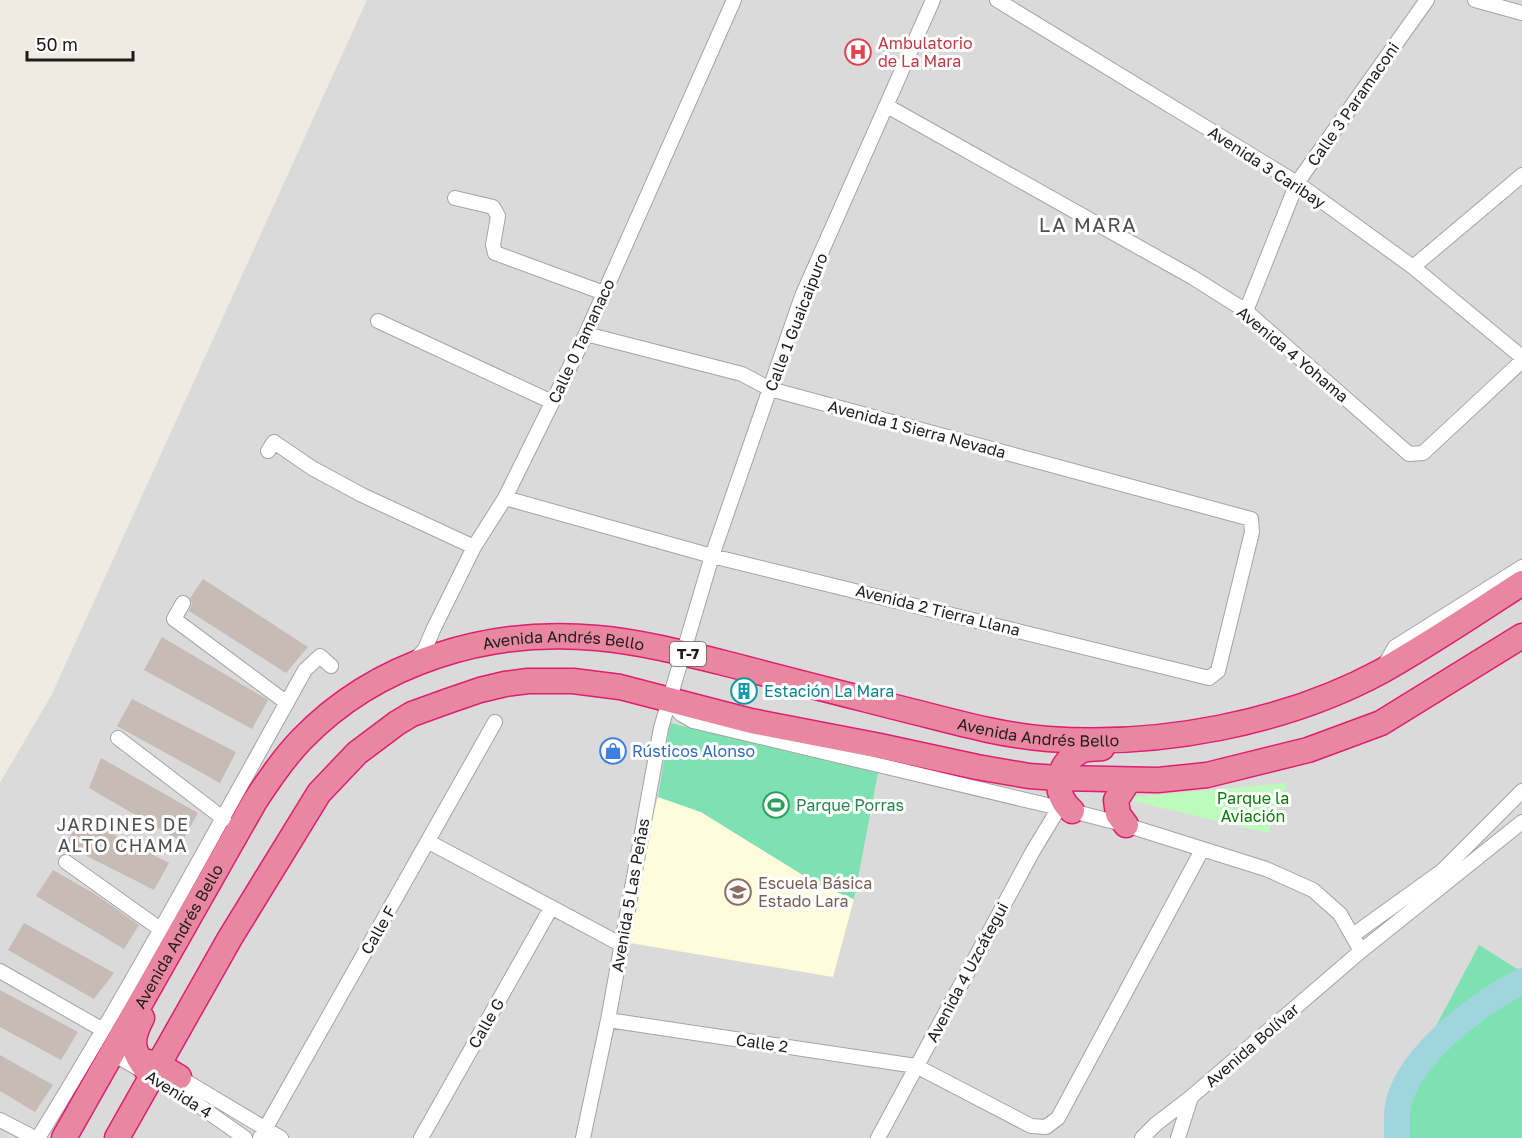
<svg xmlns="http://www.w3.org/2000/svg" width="1522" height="1138" font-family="'Golos Text',sans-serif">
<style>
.residential{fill:#dbdada}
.education{fill:#fffcdb}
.park{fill:#bdfbbd}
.pitch{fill:#7de1b2}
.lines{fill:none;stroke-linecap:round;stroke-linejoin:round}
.river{stroke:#a1d5de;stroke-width:26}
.building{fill:#c6bbb5}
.street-casing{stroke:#a4a4a4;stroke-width:16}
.highway-casing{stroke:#de1e6f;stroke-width:27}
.street{stroke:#fff;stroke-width:14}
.highway{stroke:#e987a1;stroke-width:24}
.labels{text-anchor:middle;stroke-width:6;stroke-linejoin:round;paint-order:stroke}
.shield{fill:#fff;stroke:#616161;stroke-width:1.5}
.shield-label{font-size:15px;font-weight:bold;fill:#1d1d1d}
.health-label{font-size:16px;fill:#be3a42;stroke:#fff;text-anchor:start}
.street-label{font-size:16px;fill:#1d1d1d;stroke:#fff}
.culture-label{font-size:16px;fill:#0d838f;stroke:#fff;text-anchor:start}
.shop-label{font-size:16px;fill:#366cbe;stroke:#fff;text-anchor:start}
.park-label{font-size:16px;fill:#077e08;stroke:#fff}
.leisure-label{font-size:16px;fill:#27864d;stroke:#fff;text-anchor:start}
.education-label{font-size:16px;fill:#785e54;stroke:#fff;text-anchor:start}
.neighbourhood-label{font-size:18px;letter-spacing:1.5px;fill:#505050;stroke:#fff}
.quarter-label{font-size:20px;letter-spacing:1.5px;fill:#505050;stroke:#fff}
</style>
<rect width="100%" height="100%" fill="#efeae2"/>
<path class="residential" d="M367,0H1522V1138H0V783L52,694Z"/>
<path class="education" d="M658,797L701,812L819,885L854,899L833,977L630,943L648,833Z"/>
<path class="park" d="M1287,783L1268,833L1120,798Z"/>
<path class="pitch" d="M670,723L878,773L854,899L819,885L701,812L658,797Z
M1479,945L1522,972V1138H1396L1400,1094Z"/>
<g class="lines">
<path class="river" d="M1397,1138C1397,1126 1396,1112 1399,1101C1412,1053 1479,1003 1522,981"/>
</g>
<path class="building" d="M203,579L308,647L286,673L189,611L192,603L190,598Z
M162,637L268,700L252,729L144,670Z
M132,699L236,752L220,783L117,726Z
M101,758L198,813L182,842L89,788Z
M81,817L169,863L154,890L65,845Z
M53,870L95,894L139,925L124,949L36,896Z
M24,923L114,973L94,999L8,950Z
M0,990L78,1032L61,1060L0,1027Z
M0,1055L53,1085L35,1112L0,1091Z"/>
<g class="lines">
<g class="street-casing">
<path id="street" d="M997,0L1297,183L1413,267L1522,357
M1475,0L1522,13
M887,106L1192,277L1246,311L1409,454L1423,453L1522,361
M455,198L493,207L498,216L493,245L495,253L604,293
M1413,267L1522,175
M1246,311L1297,183L1427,0
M378,321L552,402
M268,451L274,442L312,468L362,495L474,547
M505,498L712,556L1209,678L1218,671L1252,532L1251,519L770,389L742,374L586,334
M183,603L174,619L287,703
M414,661L425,649L433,630L474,547L505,498L586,334L734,0
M1384,666L1395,647L1522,567
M672,704L681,714L693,721L1072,811L1126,825L1266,869L1313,890L1340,914L1361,951
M118,738L224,819
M429,842L622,945
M66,862L160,929
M1353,935L1442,871L1522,791
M0,971L103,1030
M608,1020L916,1066L1031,1126L1046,1127L1058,1118L1202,850
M108,1051L184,1095L245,1138
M179,1077L281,1138
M0,1120L35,1138
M38,1138C133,985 217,827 305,670L320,656L331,666
M260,1138L495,722
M421,1138L551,908
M583,1138L608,1020L661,728L712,556L802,296L933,0
M878,1138L1033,851L1059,808
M1142,1138L1156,1124L1191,1097L1361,951L1522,822
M1178,1138L1191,1097"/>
</g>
<g class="highway-casing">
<g id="highway">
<path d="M1072,811C1052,794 1056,765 1079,752C1085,748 1094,749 1102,748"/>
<path d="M1126,825L1118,814L1116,800L1129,780"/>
<path d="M142,1018C127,1045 135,1054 152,1077"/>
<path d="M143,1061L157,1064L179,1077"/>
<path id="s1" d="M64,1138L255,801C269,780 283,759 301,740C377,661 490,628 597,638C642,642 688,654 732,665C788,680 844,694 899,708C948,720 997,735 1048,739C1158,747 1284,724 1382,671C1430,644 1476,613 1522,583"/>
<path d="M117,1138L230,938L319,793L357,753L397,723L412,714L448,701L480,690L505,684L528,681H573L620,687L751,721L880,746L977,767L1029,776L1058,778L1158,780L1207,775L1308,750L1381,723L1522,636"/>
</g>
</g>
<use href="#street" class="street"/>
<use href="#highway" class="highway"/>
</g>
<defs>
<g id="hospital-ring" transform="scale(1.35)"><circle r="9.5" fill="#fff" stroke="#e0444e" stroke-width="1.5"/><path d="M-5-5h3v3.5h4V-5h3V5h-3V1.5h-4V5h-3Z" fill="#e0444e"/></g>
<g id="building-ring" transform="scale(1.35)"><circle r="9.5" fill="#fff" stroke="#0f9aa8" stroke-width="1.5"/><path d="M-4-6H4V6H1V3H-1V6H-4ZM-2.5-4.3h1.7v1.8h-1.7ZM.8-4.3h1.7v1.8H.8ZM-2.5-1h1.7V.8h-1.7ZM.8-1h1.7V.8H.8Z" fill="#0f9aa8"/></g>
<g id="shop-ring" transform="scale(1.35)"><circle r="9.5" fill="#fff" stroke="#3f7fe0" stroke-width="1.5"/><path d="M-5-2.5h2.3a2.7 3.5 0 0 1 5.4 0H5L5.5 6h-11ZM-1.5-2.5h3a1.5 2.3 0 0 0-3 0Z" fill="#3f7fe0"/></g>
<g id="stadium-ring" transform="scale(1.35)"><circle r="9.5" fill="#fff" stroke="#2e9e5b" stroke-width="1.5"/><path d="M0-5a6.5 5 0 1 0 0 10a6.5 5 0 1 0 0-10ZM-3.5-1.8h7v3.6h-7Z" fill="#2e9e5b"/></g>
<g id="school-ring" transform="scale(1.35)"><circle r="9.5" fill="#fff" stroke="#8d6e63" stroke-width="1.5"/><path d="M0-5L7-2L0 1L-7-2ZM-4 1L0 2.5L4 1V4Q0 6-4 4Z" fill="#8d6e63"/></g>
</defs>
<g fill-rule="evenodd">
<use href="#hospital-ring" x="858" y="52"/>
<use href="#building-ring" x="744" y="691"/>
<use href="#shop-ring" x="613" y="751"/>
<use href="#stadium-ring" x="776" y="805"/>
<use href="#school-ring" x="738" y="892"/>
</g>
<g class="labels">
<rect class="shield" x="670" y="642" width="36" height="24" rx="4.5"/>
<g class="shield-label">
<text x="688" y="659">T-7</text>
</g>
<g class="health-label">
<text x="878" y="49">Ambulatorio<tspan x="878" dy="18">de La Mara</tspan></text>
</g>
<g class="street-label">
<text transform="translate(1353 104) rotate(-55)" y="6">Calle 3 Paramaconi</text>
<text transform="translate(1267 167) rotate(33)" y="6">Avenida 3 Caribay</text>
<text transform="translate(796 322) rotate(-69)" y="6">Calle 1 Guaicaipuro</text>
<text transform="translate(581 341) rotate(-65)" y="6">Calle 0 Tamanaco</text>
<text transform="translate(1293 354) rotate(40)" y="6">Avenida 4 Yohama</text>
<text transform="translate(917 429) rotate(15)" y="6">Avenida 1 Sierra Nevada</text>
<text transform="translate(938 610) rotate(14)" y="6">Avenida 2 Tierra Llana</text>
<text dy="6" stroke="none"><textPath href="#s1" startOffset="754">Avenida Andrés Bello</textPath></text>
<text dy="6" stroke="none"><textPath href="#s1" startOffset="1240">Avenida Andrés Bello</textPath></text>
<text transform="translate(630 895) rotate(-80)" y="6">Avenida 5 Las Peñas</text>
<text transform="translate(378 930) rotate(-60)" y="6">Calle F</text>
<text dy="6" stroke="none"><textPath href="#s1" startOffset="232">Avenida Andrés Bello</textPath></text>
<text transform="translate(967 972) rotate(-62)" y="6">Avenida 4 Uzcátegui</text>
<text transform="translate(486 1023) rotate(-60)" y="6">Calle G</text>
<text transform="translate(762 1043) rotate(8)" y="6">Calle 2</text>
<text transform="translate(1252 1045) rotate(-41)" y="6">Avenida Bolívar</text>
<text transform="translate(179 1094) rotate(32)" y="6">Avenida 4</text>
</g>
<g class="culture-label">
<text x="764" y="697">Estación La Mara</text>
</g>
<g class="shop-label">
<text x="632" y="757">Rústicos Alonso</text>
</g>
<g class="park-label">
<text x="1253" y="804">Parque la<tspan x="1253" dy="18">Aviación</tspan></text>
</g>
<g class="leisure-label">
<text x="796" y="811">Parque Porras</text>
</g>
<g class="education-label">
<text x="758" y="889">Escuela Básica<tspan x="758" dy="18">Estado Lara</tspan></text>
</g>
<g class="neighbourhood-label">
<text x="123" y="831">JARDINES DE<tspan x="123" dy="21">ALTO CHAMA</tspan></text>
</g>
<g class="quarter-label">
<text x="1088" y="232">LA MARA</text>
</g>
</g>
<path d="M27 51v9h106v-9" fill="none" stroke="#1d1d1d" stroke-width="3"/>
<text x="36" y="51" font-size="18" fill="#1d1d1d" stroke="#ffffff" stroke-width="4.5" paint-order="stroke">50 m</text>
</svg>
